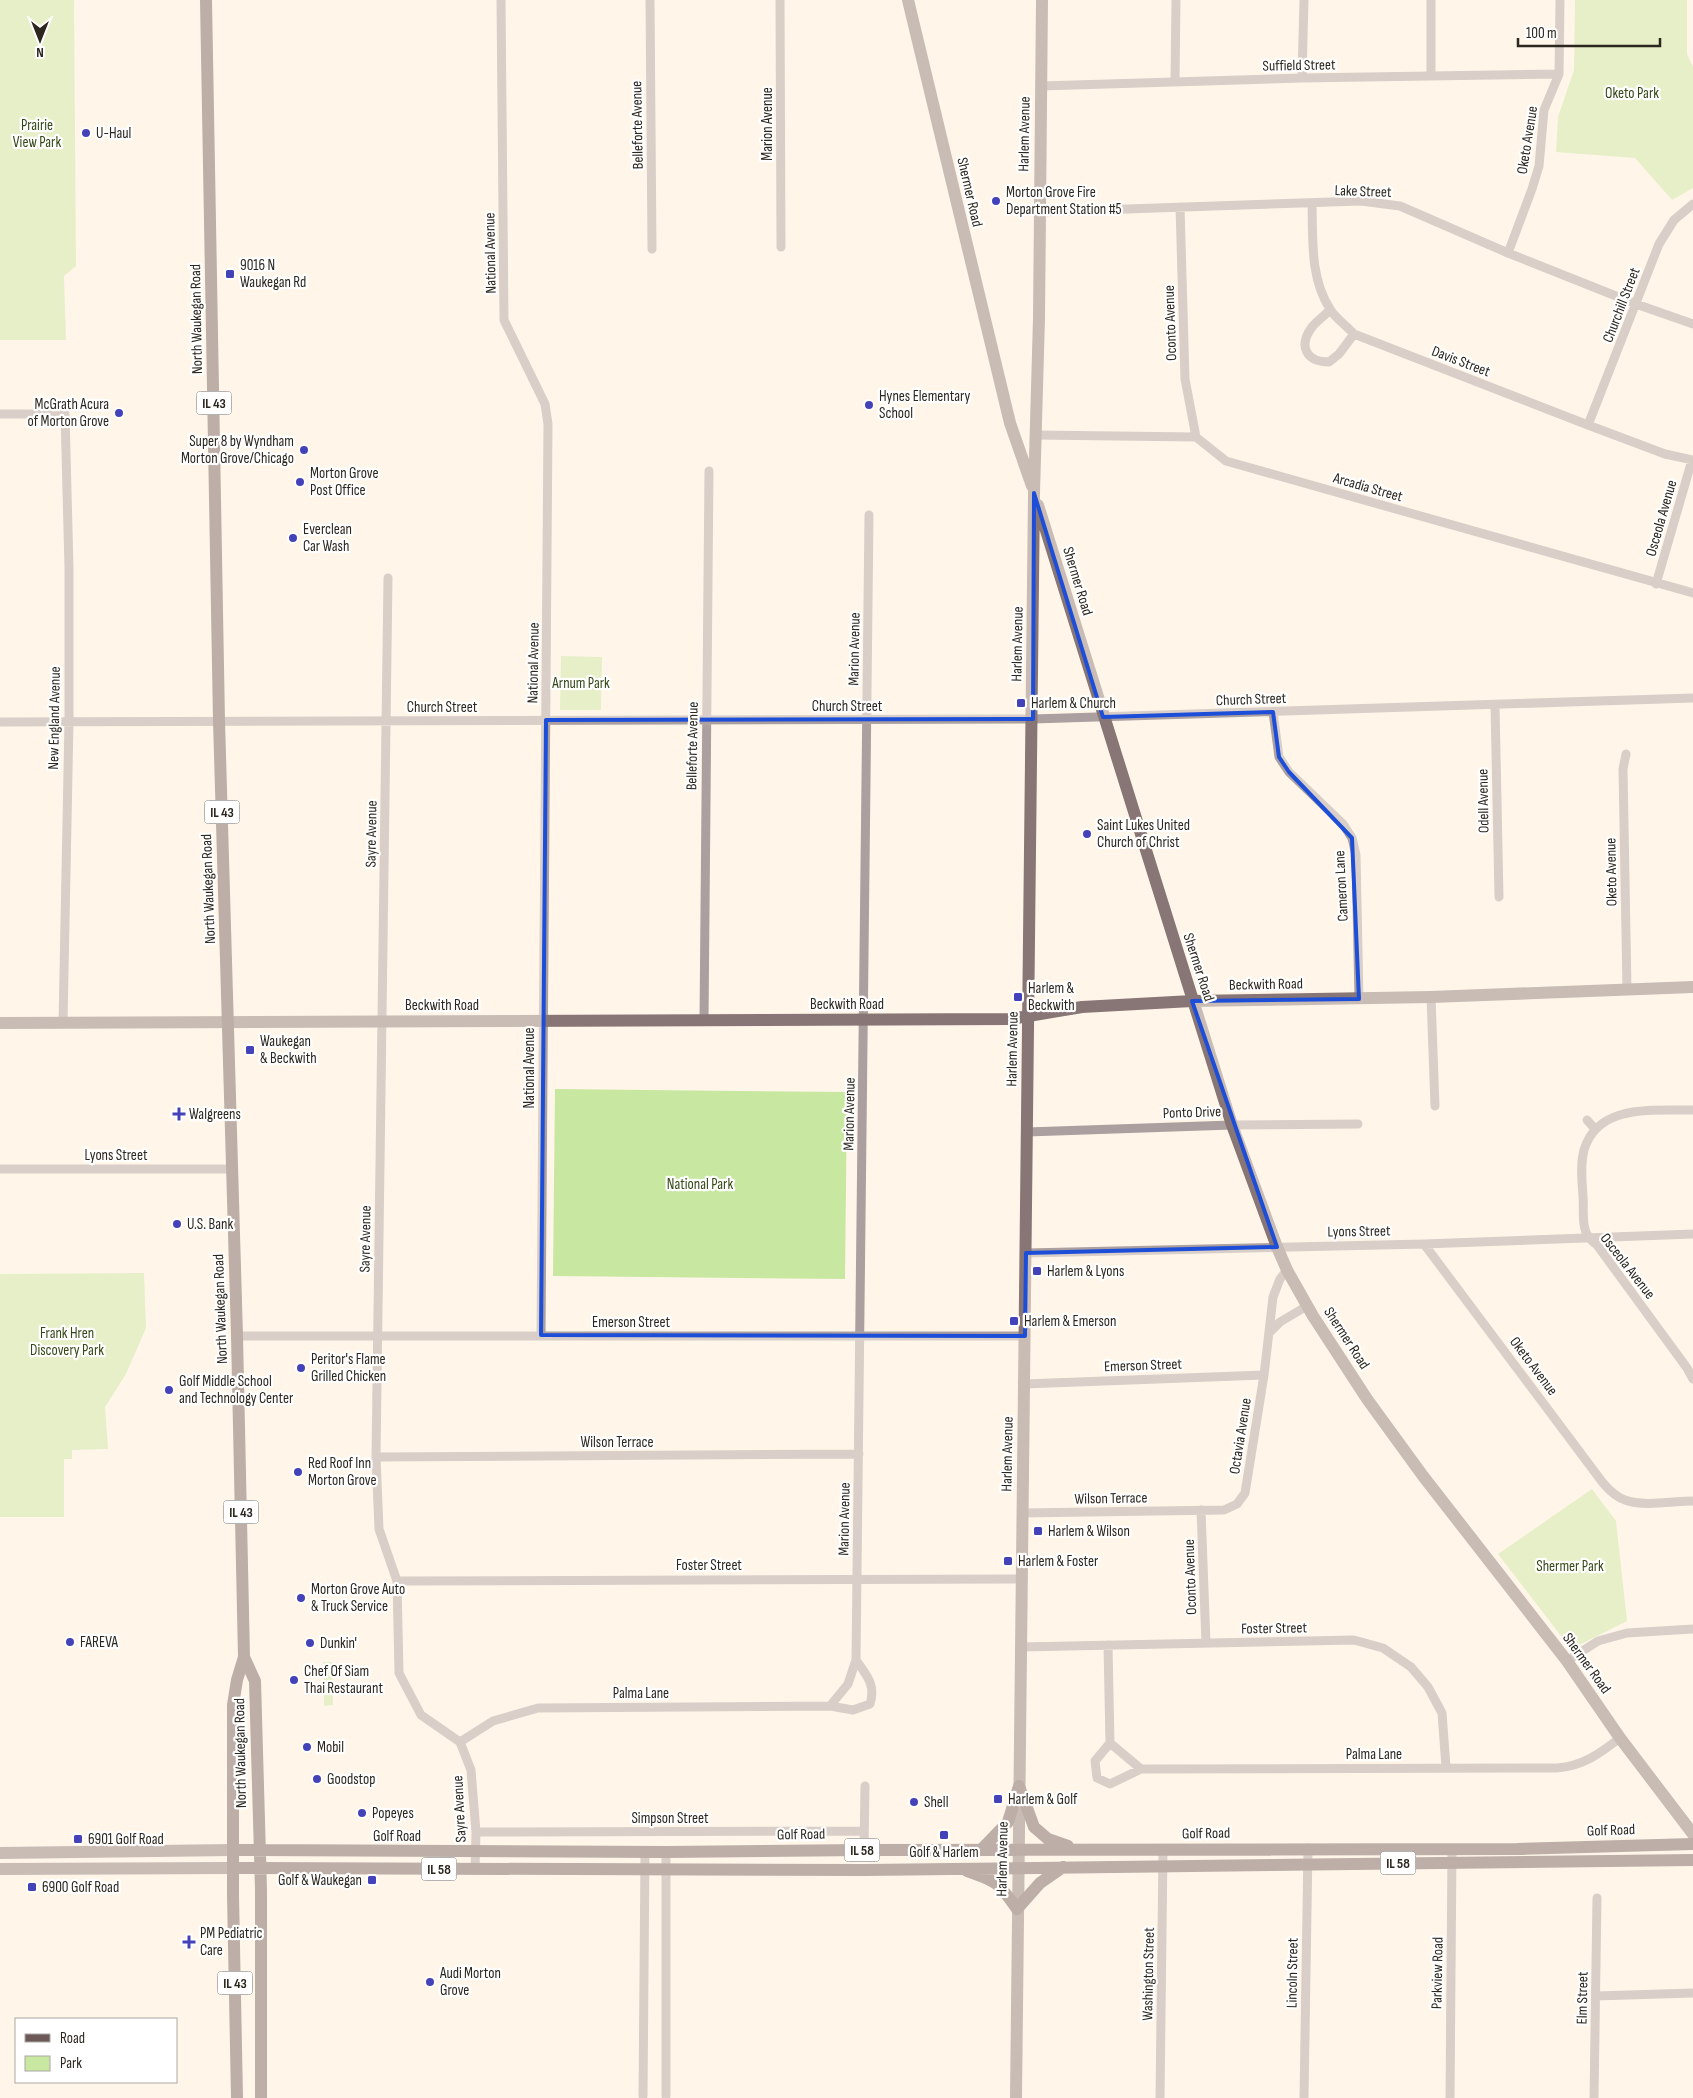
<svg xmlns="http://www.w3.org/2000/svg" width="1693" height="2098" font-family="'Sofia Sans Condensed',sans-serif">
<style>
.green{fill:#c8e7a0}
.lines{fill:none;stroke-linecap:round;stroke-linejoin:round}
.street{stroke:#ac9f9f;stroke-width:9}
.secondary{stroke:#887575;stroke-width:12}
.primary{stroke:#6d5858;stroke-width:12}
.marked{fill:none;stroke:#1d4ed8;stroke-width:4;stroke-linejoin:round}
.poi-dot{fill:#4442b8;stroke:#fff;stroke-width:2}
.labels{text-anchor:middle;stroke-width:4.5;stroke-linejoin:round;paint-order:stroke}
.shield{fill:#fff;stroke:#6b6762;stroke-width:1}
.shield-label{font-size:14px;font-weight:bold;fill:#2b261e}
.street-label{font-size:15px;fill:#2b261e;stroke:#fff}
.park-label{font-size:15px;fill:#354816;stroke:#fff}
.poi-label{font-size:15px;fill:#2b261e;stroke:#fff;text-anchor:start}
</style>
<rect width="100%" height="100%" fill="#fff6e9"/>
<path class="green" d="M0,0H74L76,266L64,276L66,340H0Z
M1575,0H1687V54L1693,67V188L1672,200L1635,158L1556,152L1558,117L1574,70Z
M561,656L602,657L601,710H560Z
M555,1089L847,1092L845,1279L553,1276Z
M144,1273L146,1328L126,1374L105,1407L108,1449L72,1450V1459H64V1517H0V1274Z
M1592,1489L1616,1521L1627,1621L1571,1649L1498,1554Z
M323,1662H332L333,1705L324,1706Z"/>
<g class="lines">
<path class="street" d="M501,0L504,320L545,404L548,424L541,1335
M650,0L652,249
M780,0L781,247
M1431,76V0
M1302,78L1304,0
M1175,82L1176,0
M1041,86L1302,78L1559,74
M1312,204C1313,240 1310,278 1330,309C1335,318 1347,326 1354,334L1588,425L1665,454L1693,460
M1180,207L1185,379L1196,437
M1040,212L1361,201L1400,206L1508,253L1636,304L1693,324
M1508,253L1532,189L1539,166L1544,110L1559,74L1560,0
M1330,310C1324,316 1317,321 1312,327C1298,346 1306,362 1329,362L1339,354L1354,334
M0,414H65L69,568V722L63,1023
M1588,425L1659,244L1674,220L1693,204
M1036,435L1196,437L1226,461L1693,593
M388,578L376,1457L379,1529L397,1581L399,1673L421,1715L460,1742L471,1770L476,1832L475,1870
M1656,584L1692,460
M1495,705L1499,897
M1273,712L1279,757L1289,772L1343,824L1352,838L1356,855L1359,999
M0,722L1033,719L1693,698
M1626,754L1623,769L1627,990
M1431,997L1435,1106
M704,1021L709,471
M1693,1110C1654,1111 1598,1103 1584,1150C1580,1165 1582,1181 1583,1196C1584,1208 1581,1228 1589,1237C1590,1240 1595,1243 1597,1245L1687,1368L1693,1379
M1587,1120L1595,1129
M1027,1132L1232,1125L1358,1124
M0,1169H232
M1424,1244L1603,1483C1609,1490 1616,1497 1625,1500C1643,1507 1674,1501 1693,1501
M1026,1253L1424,1244L1693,1234
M1269,1333L1280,1322L1307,1306
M237,1336H1025
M1024,1384L1264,1375
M376,1457L859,1454
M1201,1510L1206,1643
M1022,1513L1224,1510L1237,1504L1245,1493L1264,1375L1273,1297L1280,1279L1287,1270
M397,1581L1022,1579
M1108,1645L1110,1743L1141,1769L1557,1768C1583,1766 1599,1754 1620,1738
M1021,1647L1354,1640L1383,1648L1411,1667L1428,1687L1442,1713L1446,1767
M1567,1661L1598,1641L1627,1633L1693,1629
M830,1706L848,1684L856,1660L869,515
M460,1742L493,1721L538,1708L830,1706L853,1710L870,1704C876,1685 867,1676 856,1660
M1110,1743L1095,1761L1097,1778L1110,1784L1141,1769
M476,1832L864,1831
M864,1850L865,1786
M1596,1996L1693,1993
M643,2096L645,1852
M666,2096V1852
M1160,2098L1163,1850
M1304,2098L1308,1848
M1450,2098L1452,1849
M1594,2098L1597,1898"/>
<path class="secondary" d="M908,0L1010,423L1032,486
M1038,505L1232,1125L1277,1247L1287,1270L1313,1316L1367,1399L1423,1476L1567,1661L1620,1738L1693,1834
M0,1023L1011,1019L1082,1007L1192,1001L1431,997L1693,987
M0,1853L233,1850
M0,1869L233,1868
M1016,2098L1034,493L1039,318L1042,0"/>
<path class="primary" d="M206,0L219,721L237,1336L244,1657L237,1680L233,1705V1895L237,2098
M244,1657L255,1681L261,1890V2098
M1019,1786L1034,1827L1048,1839L1068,1846
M233,1850L666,1852L864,1850L1517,1849L1693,1844
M981,1850L1008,1822L1019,1786
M233,1868L865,1870L1693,1860
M967,1871C997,1881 999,1883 1017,1909L1040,1883L1063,1867"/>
</g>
<path d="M0 0H1693V2098H0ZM1034,493L1103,717L1273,712L1279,757L1289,772L1352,838L1359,999L1192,1001L1277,1247L1026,1253L1025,1336L541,1335L546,720L1033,719Z" fill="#fff6e9" fill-opacity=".55" fill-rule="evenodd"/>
<path class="marked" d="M1034,493L1103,717L1273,712L1279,757L1289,772L1352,838L1359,999L1192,1001L1277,1247L1026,1253L1025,1336L541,1335L546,720L1033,719Z"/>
<g class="poi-dot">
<circle cx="86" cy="133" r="5"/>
<circle cx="996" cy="201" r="5"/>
<rect x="225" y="269" width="10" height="10" rx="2.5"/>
<circle cx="869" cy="405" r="5"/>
<circle cx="119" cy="413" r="5"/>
<circle cx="304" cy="450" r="5"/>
<circle cx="300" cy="482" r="5"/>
<circle cx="293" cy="538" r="5"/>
<rect x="1016" y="698" width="10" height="10" rx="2.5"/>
<circle cx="1087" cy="834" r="5"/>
<rect x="1013" y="992" width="10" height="10" rx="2.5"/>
<rect x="245" y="1045" width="10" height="10" rx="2.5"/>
<path d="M176.5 1106.5h5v5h5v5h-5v5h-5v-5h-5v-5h5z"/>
<circle cx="177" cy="1224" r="5"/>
<rect x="1032" y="1266" width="10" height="10" rx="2.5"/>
<rect x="1009" y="1316" width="10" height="10" rx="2.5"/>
<circle cx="301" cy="1368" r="5"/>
<circle cx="169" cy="1390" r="5"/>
<circle cx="298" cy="1472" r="5"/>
<rect x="1033" y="1526" width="10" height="10" rx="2.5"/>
<rect x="1003" y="1556" width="10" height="10" rx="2.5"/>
<circle cx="301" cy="1598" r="5"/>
<circle cx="70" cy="1642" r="5"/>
<circle cx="310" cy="1643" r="5"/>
<circle cx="294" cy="1680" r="5"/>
<circle cx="307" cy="1747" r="5"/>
<circle cx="317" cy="1779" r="5"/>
<rect x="993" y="1794" width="10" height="10" rx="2.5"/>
<circle cx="914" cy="1802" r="5"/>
<circle cx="362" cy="1813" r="5"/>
<rect x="939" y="1830" width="10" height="10" rx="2.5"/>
<rect x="73" y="1834" width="10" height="10" rx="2.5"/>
<rect x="367" y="1875" width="10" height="10" rx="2.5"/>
<rect x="27" y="1882" width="10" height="10" rx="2.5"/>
<path d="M186.5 1934.5h5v5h5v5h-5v5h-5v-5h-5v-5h5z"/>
<circle cx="430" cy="1982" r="5"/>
</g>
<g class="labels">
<g class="shield">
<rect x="196.5" y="391.5" width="35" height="23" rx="4"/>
<rect x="204.5" y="800.5" width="35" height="23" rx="4"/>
<rect x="223.5" y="1500.5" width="35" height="23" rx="4"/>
<rect x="844.5" y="1838.5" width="35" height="23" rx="4"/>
<rect x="1380.5" y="1851.5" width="35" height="23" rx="4"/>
<rect x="421.5" y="1857.5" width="35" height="23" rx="4"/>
<rect x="217.5" y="1971.5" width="35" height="23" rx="4"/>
</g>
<g class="shield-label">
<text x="214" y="408">IL 43</text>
<text x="222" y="817">IL 43</text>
<text x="241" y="1517">IL 43</text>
<text x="862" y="1855">IL 58</text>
<text x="1398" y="1868">IL 58</text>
<text x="439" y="1874">IL 58</text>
<text x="235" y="1988">IL 43</text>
</g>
<g class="street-label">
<text transform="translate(1299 65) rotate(-1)" y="5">Suffield Street</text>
<text transform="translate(767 124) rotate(-90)" y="5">Marion Avenue</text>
<text transform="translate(637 125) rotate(-91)" y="5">Belleforte Avenue</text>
<text transform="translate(1024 134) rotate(-89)" y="5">Harlem Avenue</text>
<text transform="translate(1527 140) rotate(-81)" y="5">Oketo Avenue</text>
<text transform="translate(1363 191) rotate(2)" y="5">Lake Street</text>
<text transform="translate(970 192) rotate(77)" y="5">Shermer Road</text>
<text transform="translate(490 253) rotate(-91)" y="5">National Avenue</text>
<text transform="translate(1621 305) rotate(-69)" y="5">Churchill Street</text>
<text transform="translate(196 319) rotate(-91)" y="5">North Waukegan Road</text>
<text transform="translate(1170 323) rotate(-92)" y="5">Oconto Avenue</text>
<text transform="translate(1461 361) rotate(21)" y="5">Davis Street</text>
<text transform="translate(1368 487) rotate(16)" y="5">Arcadia Street</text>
<text transform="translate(1661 518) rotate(-74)" y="5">Osceola Avenue</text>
<text transform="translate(1078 581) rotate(73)" y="5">Shermer Road</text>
<text transform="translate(1017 644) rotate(-89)" y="5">Harlem Avenue</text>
<text transform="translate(854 649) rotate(-89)" y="5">Marion Avenue</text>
<text transform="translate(533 663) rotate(-89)" y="5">National Avenue</text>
<text transform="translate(1251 699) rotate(-2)" y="5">Church Street</text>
<text x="847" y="711">Church Street</text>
<text x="442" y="712">Church Street</text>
<text transform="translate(54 718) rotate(-89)" y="5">New England Avenue</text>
<text transform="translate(692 746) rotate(-89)" y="5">Belleforte Avenue</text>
<text transform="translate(1483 801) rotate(-91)" y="5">Odell Avenue</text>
<text transform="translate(371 834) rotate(-89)" y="5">Sayre Avenue</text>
<text transform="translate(1611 872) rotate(-91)" y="5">Oketo Avenue</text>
<text transform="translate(1341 886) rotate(-93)" y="5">Cameron Lane</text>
<text transform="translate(208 889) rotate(-92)" y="5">North Waukegan Road</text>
<text transform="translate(1199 967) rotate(72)" y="5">Shermer Road</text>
<text transform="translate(1266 984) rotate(-1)" y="5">Beckwith Road</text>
<text x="847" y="1009">Beckwith Road</text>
<text x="442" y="1010">Beckwith Road</text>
<text transform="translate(1012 1049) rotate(-89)" y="5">Harlem Avenue</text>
<text transform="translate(529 1068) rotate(-90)" y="5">National Avenue</text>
<text transform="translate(1192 1112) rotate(-2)" y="5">Ponto Drive</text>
<text transform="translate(849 1114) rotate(-89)" y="5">Marion Avenue</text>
<text x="116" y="1160">Lyons Street</text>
<text transform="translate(1359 1231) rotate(-1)" y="5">Lyons Street</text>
<text transform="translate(365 1239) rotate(-89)" y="5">Sayre Avenue</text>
<text transform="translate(1628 1266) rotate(52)" y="5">Osceola Avenue</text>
<text transform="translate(220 1309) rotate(-92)" y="5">North Waukegan Road</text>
<text x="631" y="1327">Emerson Street</text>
<text transform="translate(1347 1338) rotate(57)" y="5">Shermer Road</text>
<text transform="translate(1143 1365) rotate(-2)" y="5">Emerson Street</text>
<text transform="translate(1534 1366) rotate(53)" y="5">Oketo Avenue</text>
<text transform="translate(1240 1436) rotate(-81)" y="5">Octavia Avenue</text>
<text x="617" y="1447">Wilson Terrace</text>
<text transform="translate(1007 1454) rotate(-89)" y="5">Harlem Avenue</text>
<text transform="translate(1111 1498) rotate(-1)" y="5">Wilson Terrace</text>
<text transform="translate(844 1519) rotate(-89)" y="5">Marion Avenue</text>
<text x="709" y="1570">Foster Street</text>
<text transform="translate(1190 1577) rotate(-92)" y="5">Oconto Avenue</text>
<text transform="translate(1274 1628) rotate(-1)" y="5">Foster Street</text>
<text transform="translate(1587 1663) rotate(54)" y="5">Shermer Road</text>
<text x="641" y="1698">Palma Lane</text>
<text transform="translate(240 1753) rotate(-91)" y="5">North Waukegan Road</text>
<text x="1374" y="1759">Palma Lane</text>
<text transform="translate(459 1809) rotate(-93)" y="5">Sayre Avenue</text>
<text x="670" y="1823">Simpson Street</text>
<text transform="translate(1611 1830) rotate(-2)" y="5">Golf Road</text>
<text transform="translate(1206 1833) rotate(-1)" y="5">Golf Road</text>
<text transform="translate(801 1834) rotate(-1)" y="5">Golf Road</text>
<text x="397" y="1841">Golf Road</text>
<text transform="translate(1002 1859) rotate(-89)" y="5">Harlem Avenue</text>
<text transform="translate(1292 1973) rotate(-89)" y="5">Lincoln Street</text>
<text transform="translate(1437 1973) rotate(-89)" y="5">Parkview Road</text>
<text transform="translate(1148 1974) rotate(-89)" y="5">Washington Street</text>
<text transform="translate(1582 1998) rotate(-89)" y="5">Elm Street</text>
</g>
<g class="park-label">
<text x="1632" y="98">Oketo Park</text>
<text x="37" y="130">Prairie<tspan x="37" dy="17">View Park</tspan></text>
<text x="581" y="688">Arnum Park</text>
<text x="700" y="1189">National Park</text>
<text x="67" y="1338">Frank Hren<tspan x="67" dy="17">Discovery Park</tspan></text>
<text x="1570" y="1571">Shermer Park</text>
</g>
<g class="poi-label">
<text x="96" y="138">U-Haul</text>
<text x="1006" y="197">Morton Grove Fire<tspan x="1006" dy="17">Department Station #5</tspan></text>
<text x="240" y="270">9016 N<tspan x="240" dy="17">Waukegan Rd</tspan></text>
<text x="879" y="401">Hynes Elementary<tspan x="879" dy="17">School</tspan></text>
<text x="109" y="409" text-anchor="end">McGrath Acura<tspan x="109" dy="17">of Morton Grove</tspan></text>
<text x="294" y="446" text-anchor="end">Super 8 by Wyndham<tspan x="294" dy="17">Morton Grove/Chicago</tspan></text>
<text x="310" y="478">Morton Grove<tspan x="310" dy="17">Post Office</tspan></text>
<text x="303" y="534">Everclean<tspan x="303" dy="17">Car Wash</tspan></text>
<text x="1031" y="708">Harlem &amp; Church</text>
<text x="1097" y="830">Saint Lukes United<tspan x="1097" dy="17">Church of Christ</tspan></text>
<text x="1028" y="993">Harlem &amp;<tspan x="1028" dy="17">Beckwith</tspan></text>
<text x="260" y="1046">Waukegan<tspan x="260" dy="17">&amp; Beckwith</tspan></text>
<text x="189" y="1119">Walgreens</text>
<text x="187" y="1229">U.S. Bank</text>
<text x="1047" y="1276">Harlem &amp; Lyons</text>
<text x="1024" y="1326">Harlem &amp; Emerson</text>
<text x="311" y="1364">Peritor's Flame<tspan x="311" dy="17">Grilled Chicken</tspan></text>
<text x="179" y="1386">Golf Middle School<tspan x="179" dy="17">and Technology Center</tspan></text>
<text x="308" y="1468">Red Roof Inn<tspan x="308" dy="17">Morton Grove</tspan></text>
<text x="1048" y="1536">Harlem &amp; Wilson</text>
<text x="1018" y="1566">Harlem &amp; Foster</text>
<text x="311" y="1594">Morton Grove Auto<tspan x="311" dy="17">&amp; Truck Service</tspan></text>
<text x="80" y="1647">FAREVA</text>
<text x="320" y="1648">Dunkin'</text>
<text x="304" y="1676">Chef Of Siam<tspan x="304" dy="17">Thai Restaurant</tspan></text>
<text x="317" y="1752">Mobil</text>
<text x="327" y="1784">Goodstop</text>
<text x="1008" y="1804">Harlem &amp; Golf</text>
<text x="924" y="1807">Shell</text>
<text x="372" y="1818">Popeyes</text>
<text x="88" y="1844">6901 Golf Road</text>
<text x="944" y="1857" text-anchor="middle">Golf &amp; Harlem</text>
<text x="362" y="1885" text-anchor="end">Golf &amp; Waukegan</text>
<text x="42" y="1892">6900 Golf Road</text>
<text x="200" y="1938">PM Pediatric<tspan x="200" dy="17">Care</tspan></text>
<text x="440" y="1978">Audi Morton<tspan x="440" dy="17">Grove</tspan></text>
</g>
</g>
<rect x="15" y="2018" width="162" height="65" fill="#ffffff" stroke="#aaa8a5"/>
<rect x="25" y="2034" width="25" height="8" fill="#6d5858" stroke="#aaa8a5"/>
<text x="60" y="2043" font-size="15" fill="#2b261e">Road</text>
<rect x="25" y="2056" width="25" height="15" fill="#c8e7a0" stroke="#aaa8a5"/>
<text x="60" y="2068" font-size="15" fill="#2b261e">Park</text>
<g transform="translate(40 40) rotate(180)" stroke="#ffffff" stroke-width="4" paint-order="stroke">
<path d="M0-4L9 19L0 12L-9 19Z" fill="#2b261e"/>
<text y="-8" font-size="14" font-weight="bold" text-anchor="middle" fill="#2b261e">N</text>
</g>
<path d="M1518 38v8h142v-8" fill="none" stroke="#2b261e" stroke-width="2.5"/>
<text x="1526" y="38" font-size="15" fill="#2b261e" stroke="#ffffff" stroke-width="4" paint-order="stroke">100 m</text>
</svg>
